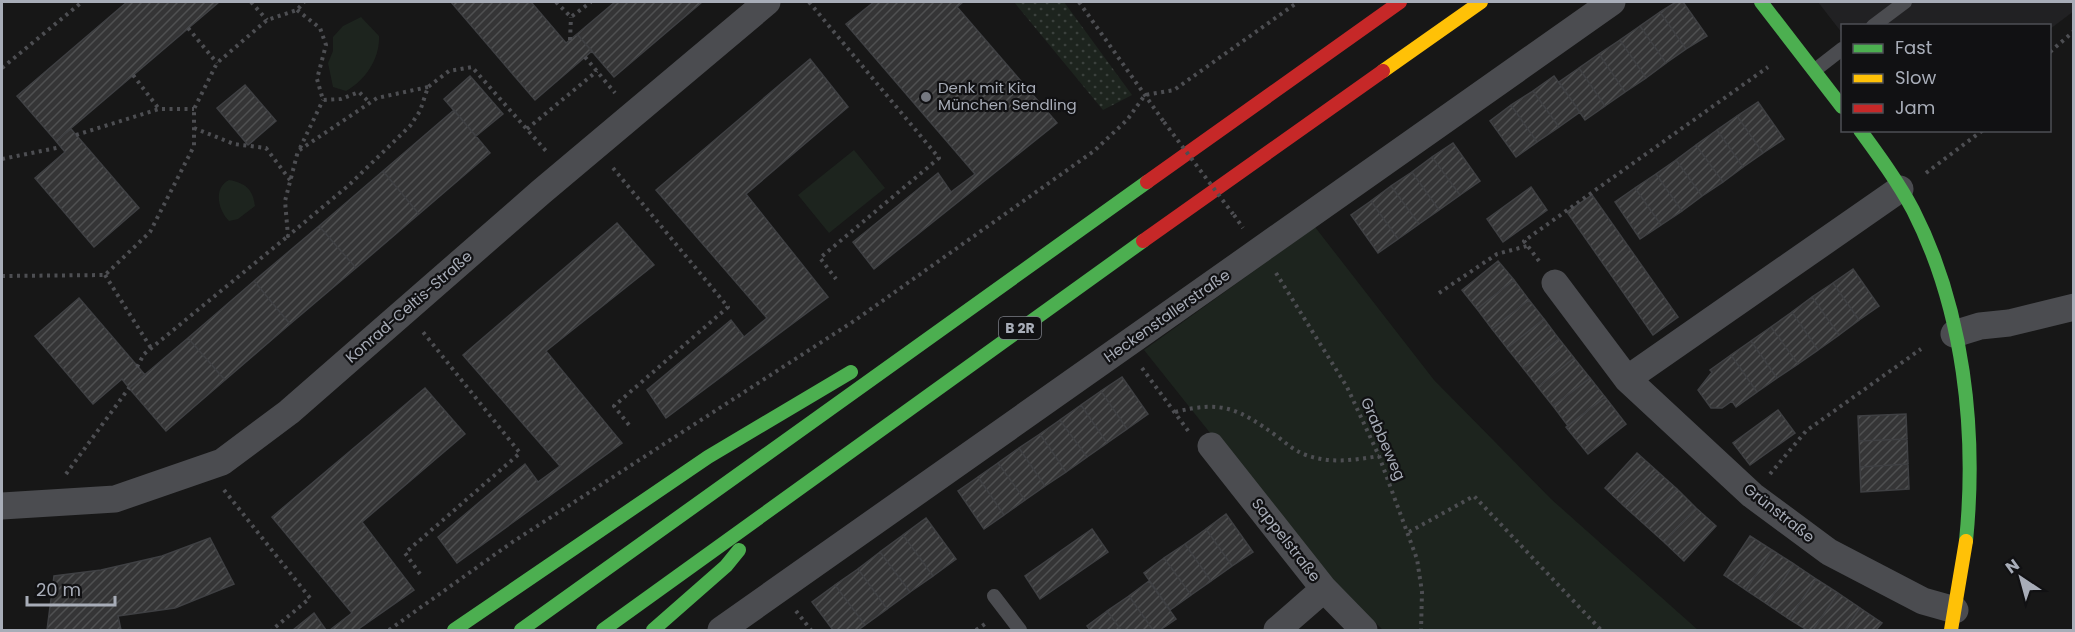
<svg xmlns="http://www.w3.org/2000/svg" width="2075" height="632" font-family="Poppins,sans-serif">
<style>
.built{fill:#212123}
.grass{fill:url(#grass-dots)}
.park{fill:#1d241e}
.building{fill:url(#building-hatch);stroke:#3f4043;stroke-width:1.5}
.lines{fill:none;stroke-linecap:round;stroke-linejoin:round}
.path{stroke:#4d4e52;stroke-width:4;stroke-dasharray:3 4.5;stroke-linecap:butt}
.lane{stroke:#4b4c50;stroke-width:14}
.street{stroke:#4b4c50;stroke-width:27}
.fast{stroke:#4caf50;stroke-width:14}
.slow{stroke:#ffc107;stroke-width:14}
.jam{stroke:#c62828;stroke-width:14}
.path-bridge{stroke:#4d4e52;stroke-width:4;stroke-dasharray:3 4.5;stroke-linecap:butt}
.poi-dot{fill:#757880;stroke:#111113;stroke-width:2}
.labels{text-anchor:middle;stroke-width:4.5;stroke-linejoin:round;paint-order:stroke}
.shield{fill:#111113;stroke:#7b7e86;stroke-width:1.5}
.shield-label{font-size:14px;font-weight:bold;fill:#a8adb8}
.poi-label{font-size:15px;fill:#a8adb8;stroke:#111113;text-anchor:start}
.street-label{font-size:15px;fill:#a8adb8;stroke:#111113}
</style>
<defs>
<pattern id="grass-dots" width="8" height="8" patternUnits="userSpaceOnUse" patternTransform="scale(1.5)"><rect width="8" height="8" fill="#1d241e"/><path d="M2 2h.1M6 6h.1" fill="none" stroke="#3b413d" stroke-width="1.8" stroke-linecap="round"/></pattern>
<pattern id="building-hatch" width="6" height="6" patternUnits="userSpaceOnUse" patternTransform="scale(1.5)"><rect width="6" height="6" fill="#353536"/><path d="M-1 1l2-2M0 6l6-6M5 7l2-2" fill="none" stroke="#4f5051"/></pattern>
</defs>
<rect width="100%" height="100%" fill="#171717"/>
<path class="built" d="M1818,2H2073L2074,11L2050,29V26H1842V33Z"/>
<path class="grass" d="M1014,2H1064L1132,95L1103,110Z"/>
<path class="park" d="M361,17L379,36C380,58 366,80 346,91L333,87L328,63L333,51V37L343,26Z
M854,150L885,188L829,233L798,195Z
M229,180C245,183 253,189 255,206L238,219L229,221C218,210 213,188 229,180Z
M1315,227L1434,380L1551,499L1698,630H1383L1316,566L1144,350Z"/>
<path class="building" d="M127,2H219L56,141L17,96Z
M451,2H531L566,43L577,34L592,51L535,100Z
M615,2H702L614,77L577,34Z
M874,2H963L957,7L1057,123L874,269L853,242L938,173L951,192L975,174L846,24Z
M1676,2H1683L1707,36L1686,49L1660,12Z
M1660,12L1686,49L1666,63L1640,26Z
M1640,26L1666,63L1646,78L1620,40Z
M1620,40L1646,78L1625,92L1599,54Z
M1599,54L1625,92L1605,106L1579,68Z
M810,59L848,107L746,194L828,297L666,418L647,390L731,320L744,337L767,318L656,190Z
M1579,68L1605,106L1585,120L1559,82Z
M470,76L503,114L476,136L444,99Z
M1554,76L1580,112L1559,127L1533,91Z
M245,85L276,121L248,145L217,108Z
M1533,91L1559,127L1537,142L1511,105Z
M1758,102L1784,139L1763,153L1737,116Z
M1511,105L1537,142L1516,157L1490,121Z
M454,110L490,153L419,214L383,171Z
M1737,116L1763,153L1743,167L1717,130Z
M71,129L139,208L94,247L35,178L65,152L56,141Z
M1717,130L1743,167L1723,182L1696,145Z
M1453,143L1480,181L1460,195L1432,157Z
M1696,145L1723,182L1702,196L1676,160Z
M1432,157L1460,195L1439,210L1412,172Z
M1676,160L1702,196L1682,211L1656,174Z
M383,171L419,214L356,268L319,226Z
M1412,172L1439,210L1419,224L1391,186Z
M1656,174L1682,211L1661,225L1635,188Z
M1391,186L1419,224L1398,239L1371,201Z
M1531,187L1547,210L1503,242L1487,219Z
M1635,188L1661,225L1640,239L1615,202Z
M1592,195L1678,317L1653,335L1567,212Z
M1371,201L1398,239L1378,253L1351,215Z
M617,223L654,265L546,351L622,443L457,563L438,537L525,464L538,482L560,466L463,355Z
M319,226L356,268L290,324L254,281Z
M1498,261L1514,280L1477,309L1462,290Z
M1853,269L1879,306L1859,320L1833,283Z
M1514,280L1529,300L1492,329L1477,309Z
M254,281L290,324L225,380L188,338Z
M1833,283L1859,320L1839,335L1812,297Z
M1812,297L1839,335L1818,350L1792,312Z
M79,298L145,375L129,388L122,379L93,404L35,336Z
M1529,300L1544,319L1507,348L1492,329Z
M1792,312L1818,350L1798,364L1771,327Z
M1544,319L1559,339L1523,368L1507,348Z
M1771,327L1798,364L1777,378L1751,341Z
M188,338L225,380L166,431L129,388Z
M1559,339L1574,358L1538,387L1523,368Z
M1751,341L1777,378L1757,392L1731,355Z
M1731,355L1757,392L1736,407L1732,401L1722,408H1711L1698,390L1712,372L1710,370Z
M1574,358L1590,378L1553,406L1538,387Z
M1122,377L1148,414L1127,429L1101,391Z
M1590,378L1605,397L1568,426L1553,406Z
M425,388L465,434L362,522L414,590L357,630H330L352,613L272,517Z
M1101,391L1127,429L1107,443L1081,405Z
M1605,397L1626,424L1588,454L1566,427Z
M1081,405L1107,443L1087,457L1060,420Z
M1778,410L1795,433L1750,465L1733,443Z
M1906,414L1907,439L1859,441L1858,416Z
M1060,420L1087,457L1066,472L1040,434Z
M1040,434L1066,472L1045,486L1019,448Z
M1907,439L1908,464L1860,467L1859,441Z
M1019,448L1045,486L1025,500L998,463Z
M1637,453L1657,471L1624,506L1605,488Z
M998,463L1025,500L1004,515L978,477Z
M1908,464L1909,489L1861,492L1860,467Z
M1657,471L1677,489L1644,524L1624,506Z
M978,477L1004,515L984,529L958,491Z
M1677,489L1696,508L1664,542L1644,524Z
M1696,508L1716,526L1684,561L1664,542Z
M1226,514L1253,552L1232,566L1206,529Z
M926,518L956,559L933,576L903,535Z
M1092,529L1108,552L1040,599L1025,576Z
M1206,529L1232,566L1211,581L1185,544Z
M903,535L933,576L910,592L880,552Z
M1750,536L1772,550L1746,590L1724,575Z
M210,538L234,584L175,608L118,616L121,630H47L54,576L101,570L162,556Z
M1185,544L1211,581L1191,595L1164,558Z
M1772,550L1794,564L1767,604L1746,590Z
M880,552L910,592L887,609L858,569Z
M1164,558L1191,595L1170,610L1144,573Z
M1794,564L1816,579L1789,619L1767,604Z
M858,569L887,609L865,625L835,585Z
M1816,579L1838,593L1813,630H1807L1789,619Z
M1149,581L1176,619L1160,630H1153L1129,596Z
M835,585L865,625L858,630H833L812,602Z
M1838,593L1860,608L1845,630H1813Z
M1129,596L1153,630H1121L1107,611Z
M1860,608L1882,623L1876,630H1845Z
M1107,611L1121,630H1090L1087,626Z
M314,613L326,630H293Z"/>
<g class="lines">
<path class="path" d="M251,2L267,20
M556,2L571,17L591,2
M809,2L939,158L820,258L836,279
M1079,2L1164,122
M297,10L320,28L326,45L317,79L323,100L341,99L359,92L370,103
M188,28L217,63
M570,40L571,17
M2050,52L2074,31
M585,57L615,93
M2,68L82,2
M133,75L159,109
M428,87L377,98L298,151L285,201L288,236L349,185L410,126L420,111L428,87L449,71L472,67L546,151
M194,128L234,144L266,148L290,180
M527,129L597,71
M76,135L159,109H194
M300,148L323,100
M2,159L61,147
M613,168L728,307L614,406L629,425
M1926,173L1983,130
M1234,215L1243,228
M1539,261L1524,241L1768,67
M1276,273L1347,387L1379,456L1417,559L1422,592L1421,630
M105,275L151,348
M2,276L105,275L150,232L194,146V109L217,63L267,20L297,10L304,2
M1439,293L1497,254L1527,246
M137,367L144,354L288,236
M1142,368L1189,432
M1175,412C1223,400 1239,409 1278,437C1287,444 1295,451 1306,455C1331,464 1354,460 1379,456
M66,474L129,388
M1770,474L1806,431L1921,349
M224,490L310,598L272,630
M1409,532L1474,496L1601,630
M420,574L405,553L520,453L423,332
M796,611L811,630
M389,630L511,543L854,321L1094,151L1127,120L1145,95L1174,90L1298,2
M976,630L988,622"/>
<path class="lane" d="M1873,26L1905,2
M1815,70L1842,49
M994,596L1020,630"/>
<path class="street" d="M1555,283L1627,379L1752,495L1829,552L1923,601L1955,610
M1954,334L1980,326L2009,323L2074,307
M1627,379L1900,189
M1211,446L1324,589L1364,630
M2,506L115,499L222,462L289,412L541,192L767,2
M721,630L1612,2
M1277,630L1324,589"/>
<path class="fast" d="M1761,2L1842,107
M1860,130C1879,156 1898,182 1913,210C1964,310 1977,431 1966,541
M454,630L708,457L851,372
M521,630L1147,182
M603,630L1143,241
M653,630L726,566L739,550"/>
<path class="slow" d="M1383,71L1481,2
M1951,630L1966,541"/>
<path class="jam" d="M1147,182L1400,2
M1143,241L1383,71"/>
<path class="path-bridge" d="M1164,122L1233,214"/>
</g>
<circle class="poi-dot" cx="926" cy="97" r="6"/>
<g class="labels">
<rect class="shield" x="999" y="317" width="42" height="22" rx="4.5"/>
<g class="shield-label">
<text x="1020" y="333">B 2R</text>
</g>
<g class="poi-label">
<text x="938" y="93">Denk mit Kita<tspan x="938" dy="17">München Sendling</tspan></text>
</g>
<g class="street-label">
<text transform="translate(409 307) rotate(-41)" y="5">Konrad-Celtis-Straße</text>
<text transform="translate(1167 316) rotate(-35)" y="5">Heckenstallerstraße</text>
<text transform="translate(1383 439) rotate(66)" y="5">Grabbeweg</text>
<text transform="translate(1779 513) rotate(38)" y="5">Grünstraße</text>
<text transform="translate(1286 540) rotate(52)" y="5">Sappelstraße</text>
</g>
</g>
<rect width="2075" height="632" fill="none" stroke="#a8adb8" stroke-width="6"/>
<rect x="1841" y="24" width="210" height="108" fill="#111113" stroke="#4d4f55" stroke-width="1.5"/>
<rect x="1853" y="44" width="30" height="9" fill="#4caf50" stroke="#4d4f55" stroke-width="1.5"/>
<text x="1895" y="54" font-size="18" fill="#a8adb8">Fast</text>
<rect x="1853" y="74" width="30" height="9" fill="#ffc107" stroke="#4d4f55" stroke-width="1.5"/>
<text x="1895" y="84" font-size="18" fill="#a8adb8">Slow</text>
<rect x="1853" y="104" width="30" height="9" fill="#c62828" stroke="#4d4f55" stroke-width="1.5"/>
<text x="1895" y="114" font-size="18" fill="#a8adb8">Jam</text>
<g transform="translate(2021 578) rotate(324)" stroke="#111113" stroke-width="4.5" paint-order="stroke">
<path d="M0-4.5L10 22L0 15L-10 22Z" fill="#a8adb8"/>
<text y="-9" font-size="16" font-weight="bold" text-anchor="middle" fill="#a8adb8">N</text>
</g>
<path d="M27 596v9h88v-9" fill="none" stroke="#a8adb8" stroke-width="3"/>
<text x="36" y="596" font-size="18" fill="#a8adb8" stroke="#111113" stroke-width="4.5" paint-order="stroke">20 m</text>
</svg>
